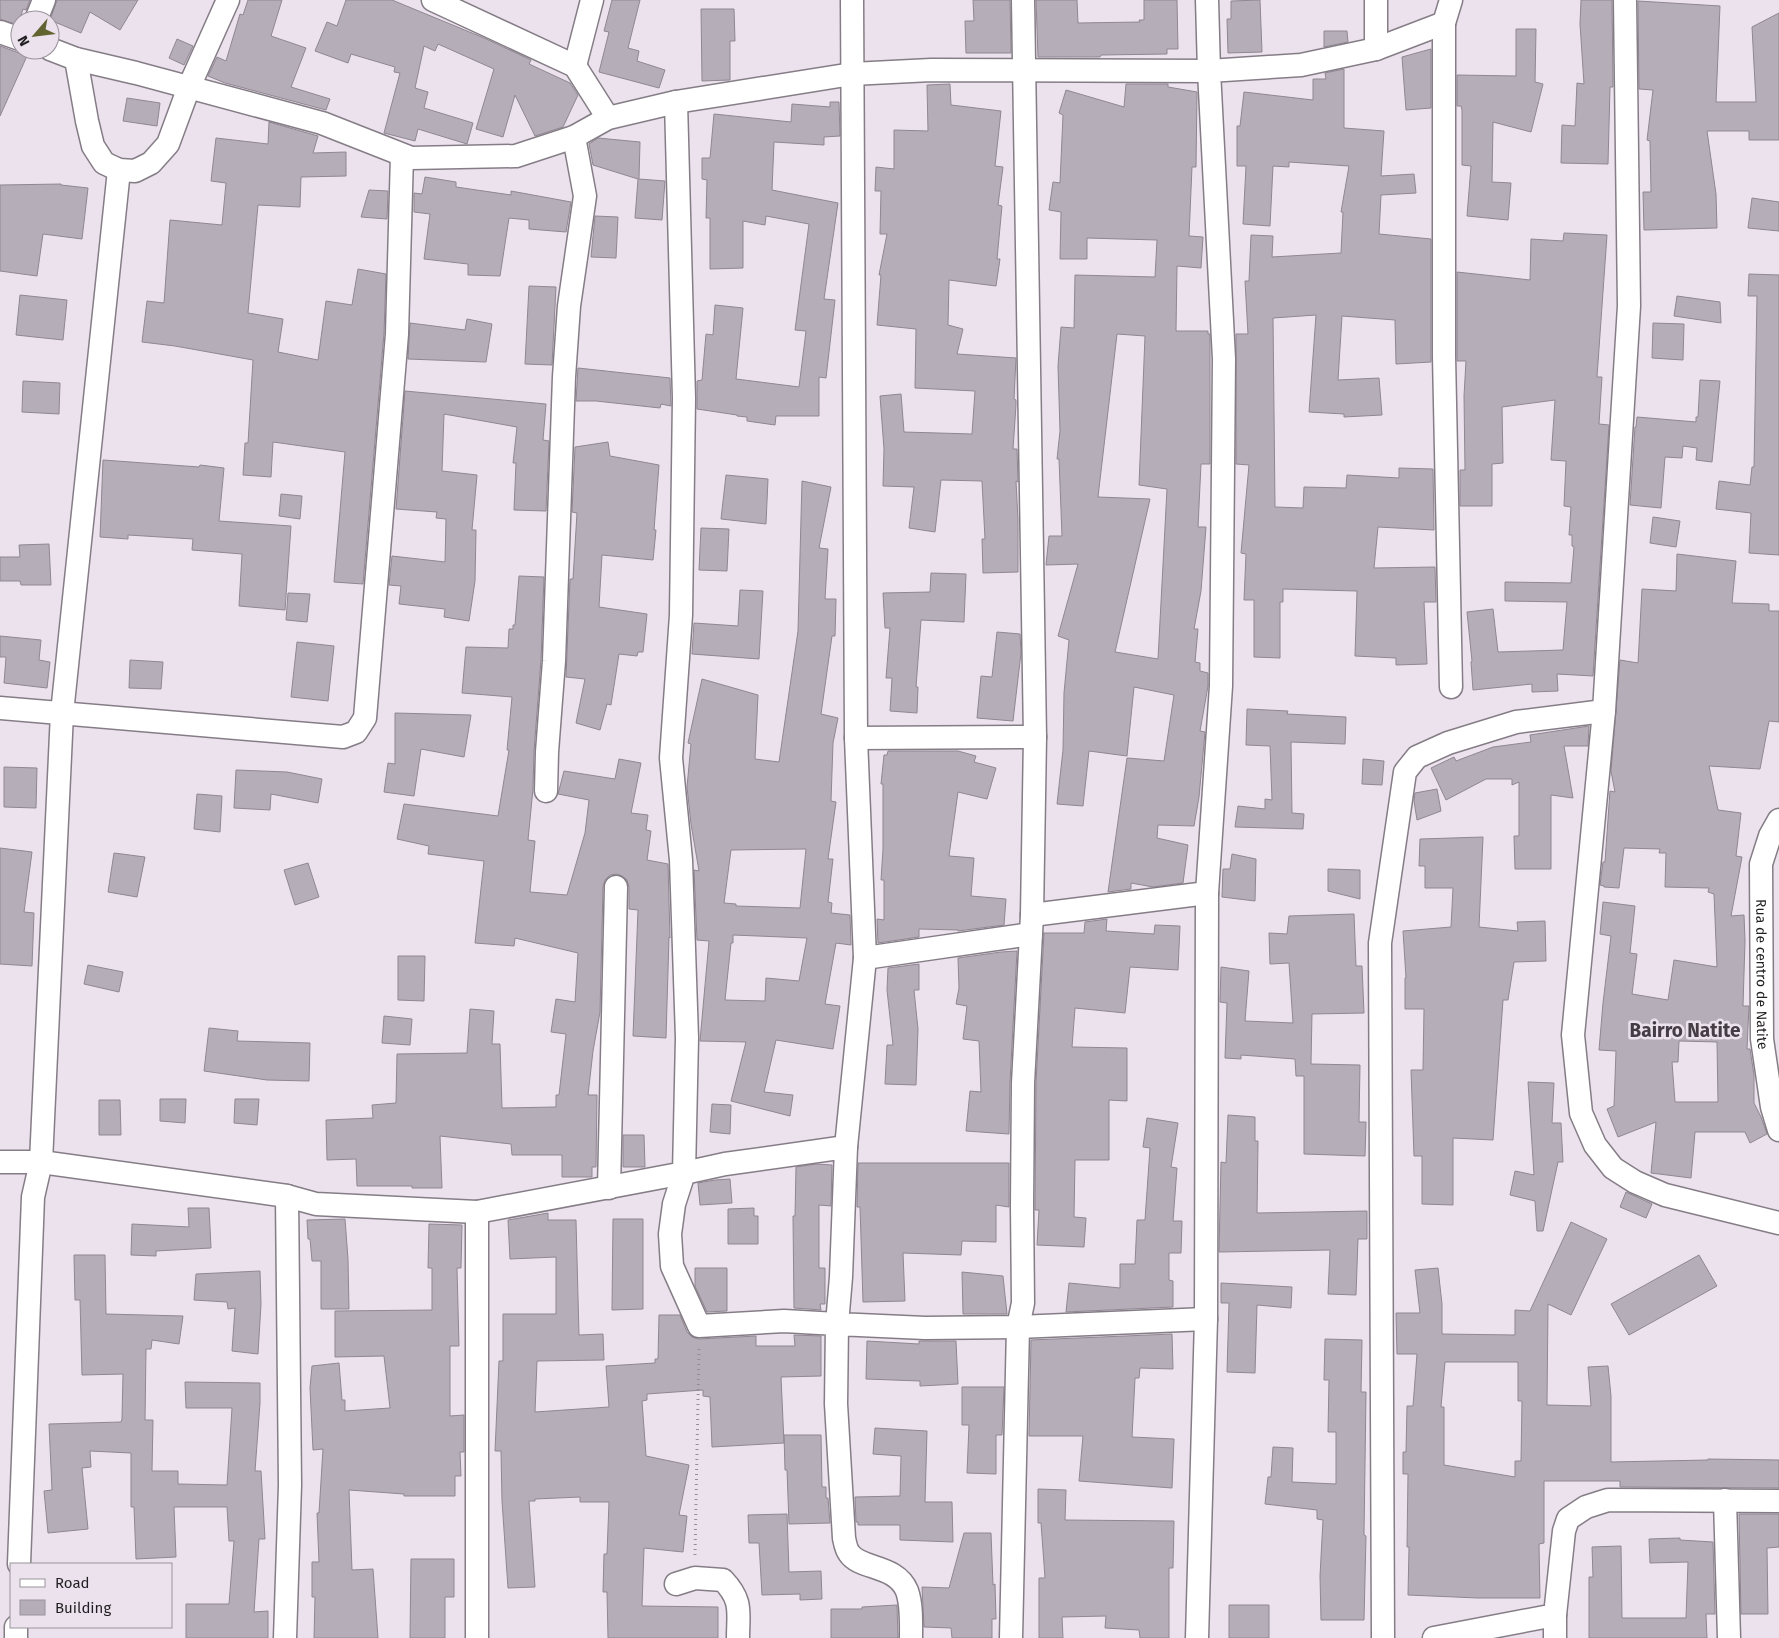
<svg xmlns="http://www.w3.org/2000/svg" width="1779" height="1638" font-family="'Fira Sans',sans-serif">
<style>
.building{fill:#b5adb7;stroke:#8f8791;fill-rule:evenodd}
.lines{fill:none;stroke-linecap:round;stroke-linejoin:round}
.street-casing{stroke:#857d86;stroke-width:25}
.path{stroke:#938d95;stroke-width:3;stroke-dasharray:1 4;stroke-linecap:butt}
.street{stroke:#fff;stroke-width:22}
.labels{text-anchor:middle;stroke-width:5;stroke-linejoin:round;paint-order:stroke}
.street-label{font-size:14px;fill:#211e22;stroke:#ebe2ed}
.district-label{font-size:19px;font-weight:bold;fill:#443d45;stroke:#ebe2ed}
</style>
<rect width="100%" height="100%" fill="#ebe2ed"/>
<path class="building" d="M0,0H30L26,10L23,9L18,25L0,19Z
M57,0H138L120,30L90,12L81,33L50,20Z
M248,0H282L271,36L306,48L291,87L330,99L326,110L225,83L208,76L217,57L226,61L240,14L243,15Z
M346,0H392L484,38L531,60L529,64L570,83L578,95L563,127L535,136L515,95L503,137L476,129L494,69L438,44L435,51L424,46L415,88L428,92L424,108L473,123L467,144L418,129L415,141L384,133L400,73L394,72L395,67L351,54L348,63L315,51L327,22L337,26Z
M612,0H640L628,48L639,51L637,61L665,70L659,88L599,72L609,32L604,31Z
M973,0H1010L1011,53H966L965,21H974Z
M1036,0H1077L1078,23L1140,22L1139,20H1144V0H1177L1178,49H1167V54L1101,55L1100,57H1038Z
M1260,0L1262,52L1228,53L1227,19H1231V1Z
M1581,0H1612L1613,87H1610L1608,164L1561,163L1562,125L1575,126L1577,83L1584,84L1580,24Z
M1638,1L1720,6L1716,102H1756L1752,27L1779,13V140H1749V131H1707L1716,194L1717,228L1644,230L1643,192H1651L1650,141L1647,140L1653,90L1639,89Z
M701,9H734L735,41H730V80L702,81Z
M1516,29H1536L1535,82L1543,84L1531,132L1493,122L1492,182L1511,183L1508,220L1467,216L1471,166L1462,165V110L1461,106H1457V75L1516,76Z
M1324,31H1347L1348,42L1324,47Z
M177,39L193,46L184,65L169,58Z
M0,46L27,56L0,116Z
M1431,49V108L1406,110L1402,57Z
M1344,69V128L1384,131L1381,176L1414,174L1416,193L1381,195L1379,234L1431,239V362L1396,364L1395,320L1342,316L1338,380L1379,378L1382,415L1344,417V414L1309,412L1316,315L1273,318L1275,507L1303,508L1304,487L1346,488L1347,475L1399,478V468L1433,469L1434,530L1378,527L1374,568L1435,567L1436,602H1424L1427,664L1396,665V658L1355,656L1357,591L1283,589V602H1280V658L1254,657V600H1244L1246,554L1241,553L1249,465L1236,464V334H1248L1245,281H1249L1251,235L1273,236L1272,257L1341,253L1343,212H1341L1349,166L1289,162V167L1273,166L1270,226L1243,224L1246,166H1237V126H1240L1244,92L1313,100V79H1326L1325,73Z
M950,84L951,105L1001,111L995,166L1003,167L998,205L1002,206L997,259H1000L996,286L949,280L948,325L963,329L957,354L1016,358L1014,399L1016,400V405L1013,449H1017L1018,482L1016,481L1018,520V572L983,573L982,539H985L982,481L941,480L935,532L909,528L914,487L883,486L884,449L880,396L901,394L904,432L972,434L975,391L915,388L916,329L877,325L881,275H879L887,234H880L881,191H875L876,167L894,169V130L928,131L927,85Z
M1126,84H1168V87L1197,92L1196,167H1192L1189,236L1203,237L1201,268L1177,266L1176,331H1208V334H1210V464H1201L1198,527H1206L1201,591L1194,629H1198L1195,662L1200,663V671L1208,673V686L1200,731L1205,732L1199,797L1194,826L1158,825L1157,838L1188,845L1183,883L1153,887L1131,883V889L1108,892L1127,758L1164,761L1174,695L1134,687L1127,756L1089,751L1083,806L1057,804L1063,750L1064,693L1069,640L1058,636L1078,564L1046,565L1049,536H1062L1059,459H1057L1060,431L1058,366L1061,327L1074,328L1075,275L1155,277L1157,240L1087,238V259H1060L1061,212L1049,210L1053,182L1060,183L1063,115L1059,113L1066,90L1124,107ZM1117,334L1145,336L1139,485L1167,489L1158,659L1115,652L1150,499L1098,497Z
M127,98L160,103L157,126L123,121Z
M830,102H839L840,136L824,137V145L774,142L772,190L838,203L824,299L835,300L826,378L819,377V416H776L775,425L747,421V417L737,416V415L697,409V381L702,380L706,334L713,335L715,305L743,308L736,379L799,387L806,331L795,330L809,224L766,216L765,225L743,221V268L710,269V218H706L707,180L702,179V158H710L714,114L791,122L792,104L830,107Z
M269,122L318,136L313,153L346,152V176L301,177L300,207L258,205L248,313L283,319L278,352L318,360L326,301L352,305L358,269L386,274L384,333L363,584L334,582L345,452L273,442L271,477L243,475L245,443H248L253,360L175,346L142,342L147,301L164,303L170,220L222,225L226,183L211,181L216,138L268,144Z
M598,138L640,142L639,179L665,181L662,220L635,218L638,179L593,165L589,144Z
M425,177L456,182V187L511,195V191L571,202L566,232L529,229V220L509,218L500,276L468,275V264L424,259L430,214L414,212V193L422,194Z
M61,184V185L88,188L82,239L43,234L37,276L0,271V185Z
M369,190L388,191L387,219L361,217Z
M1752,198L1779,202V231L1748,228Z
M595,216L618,217L616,258L591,257Z
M1564,233L1607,235L1597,377H1602L1599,424L1609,425L1593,676L1557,674L1558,691L1532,692V684L1473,690L1471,662L1472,661L1467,612L1493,609L1498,652L1563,650L1567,602L1505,601V582L1571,583L1574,547L1572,546V535H1569L1571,507L1564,506L1566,461L1551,460L1555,400L1502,407L1503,463L1492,464V506H1460V470H1465L1464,396L1466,361H1457V272L1530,280L1531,239L1563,241Z
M1749,274L1779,275V555L1749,553L1751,513L1716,509L1719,481L1750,485L1752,467H1754L1757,296H1748Z
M529,286L556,287L552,365L525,364Z
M20,295L67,300L63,340L16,335Z
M1677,296L1720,302L1721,323L1674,316Z
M467,319L492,324L486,362L408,359L410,323L465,330Z
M1653,323L1684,324L1683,360L1652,358Z
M578,368L670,378L671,406L661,404L660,408L596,401H576Z
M1700,380L1720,381L1712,462L1696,460L1697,448L1683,446L1682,458L1665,457L1661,508L1630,505L1635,427H1636L1637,417L1696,422V417H1698Z
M23,381L60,383L59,414L22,412Z
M405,391L546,404L543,440L549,441L546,511L514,510L516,463H513L517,427L444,414L442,471L477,475L472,530H476L475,581L469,621L444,617L445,609L399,604L401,586L389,585L392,556L445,562L446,519L436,518L437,512L396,509Z
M608,442L610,456L659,465L654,530H656L653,560L602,555L599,607L647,614L643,652H638L637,656L619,654L611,705L607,704L600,730L576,723L585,679L566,677L570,579H573L577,513L572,512L575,447Z
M103,460L199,467L200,465L224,468L219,521L291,526L285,610L239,606L242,554L192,550L193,539L128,535V539L100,537Z
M726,475L768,479L766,524L721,519Z
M802,481L831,487L819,548L828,549L825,599H836L835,636H832L821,714L838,718L833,743L831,801L836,802L828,859H833L828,902L832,903L831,913L850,915L851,945L836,943L825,1004L840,1006L833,1049L776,1040L764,1092L793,1095L790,1116L731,1101L746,1042L700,1041L709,941L697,940L694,870L699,871L691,824L687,787L691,744L688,743L702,679L758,695L755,759L779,762L798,631ZM806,849L800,908L736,906V904L724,903L731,850ZM733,935L807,938L799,981L766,978L765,1001L725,1000L731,943H733Z
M281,494L302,496L300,519L279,516Z
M1653,517L1680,521L1676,547L1650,543Z
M701,528L729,529L727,571L699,570Z
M49,544L51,585H21L20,581H0V557H20L19,545Z
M1677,554L1736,561L1732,603L1769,604V611H1779V722L1769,721L1760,769L1709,766L1718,810L1741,813L1736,856L1742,857L1731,916L1744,915L1745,941L1743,1006H1749L1747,1049H1750L1754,1075V1103L1761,1117L1767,1134L1750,1143L1745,1132H1695L1691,1178L1651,1173L1656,1122L1618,1137L1607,1109L1614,1106L1616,1051L1599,1050L1603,1003L1611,936L1600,934L1603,902L1635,906L1630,953L1637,954L1632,994L1668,1000L1674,960L1717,967L1714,894L1708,892L1709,888L1665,887L1666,853H1659L1660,849L1624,848L1619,888L1604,887V886L1600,885L1603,862H1605L1610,791L1615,792L1611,771L1620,660L1638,663L1642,589L1676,591ZM1679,1041L1717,1042L1718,1102H1675L1672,1062H1678Z
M931,573L966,574L964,622L921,620L916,687H918L917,713L890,711L892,678H886L890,628H885L883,593L930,592Z
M519,576L544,577L541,660L534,751L533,789L528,840L535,841L530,892L567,895L585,833L589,800L558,794L564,771L615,779L619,759L641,763L631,813L648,815L646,830L651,831L647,860L668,864L670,938L669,937L666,1038L633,1036L638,910L629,909V887L627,880L622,876L617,874L610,875L605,880L603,887L600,1012L593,1051L588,1095H597L596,1167H592V1177H562V1155H512L511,1144L440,1136L442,1188H412V1186H357L356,1159L327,1160L326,1120L373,1118L372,1105L396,1103L397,1054L467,1053L470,1009L494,1011L492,1044H500L502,1108L556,1107V1095H559L566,1034L551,1032L556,999L575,1002L578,953L515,938L514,946L475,943L484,861L428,854L429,846L397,839L404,804L498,816L509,750H507L512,697L462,693L466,647L508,648L509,629H513V625H515Z
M740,590L763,591L759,659L692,654L694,623L738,626Z
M288,593L310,594L307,622L286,620Z
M997,632L1020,634L1021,653L1013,721L977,718L981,676L992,677Z
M0,636L41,640L39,660L50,662L47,688L4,683L6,657H0Z
M297,642L334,646L328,701L291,697Z
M130,660L163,662L161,689L129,688Z
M1247,709L1288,711L1287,714L1346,717L1345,744L1291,742L1292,813L1304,814L1303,829L1235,827L1238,806L1265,809V799L1272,800L1270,746L1246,745Z
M395,713L471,715L464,757L421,749L414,796L384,792L388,763L395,764Z
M1589,726L1588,746H1564L1573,798L1551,795V869H1515L1514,836H1519V782L1512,785V779H1486L1446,800L1431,768L1454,757L1456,761L1493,747L1531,742L1530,735Z
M888,751H958L976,756L974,762L996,768L987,799L958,792L949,856L974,858L971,896L1006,899L1004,925L958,931V930L919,929V937L878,943L877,919L884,920V880H881L883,849V784H881L884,755H887Z
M1363,759L1384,761L1382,785L1362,784Z
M4,767L37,768L36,808L4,807Z
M236,770L287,772L322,779L318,803L271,794L270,810L234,808Z
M1437,789L1441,811L1417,820L1414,801L1415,793Z
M197,794L222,796L220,832L194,829Z
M1483,837L1479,927L1518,931L1517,922L1545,921L1546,961L1514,962L1508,1000H1503L1493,1140L1453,1138V1205L1422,1204V1156H1414L1411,1070H1423L1424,1009H1405V978H1406L1403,931L1451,927L1453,888H1425V866H1419L1420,839Z
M0,848L32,852L24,912L34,913L32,966L0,964Z
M114,853L145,857L137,897L108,892Z
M1232,854L1256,859L1255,901L1222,897L1223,869H1230Z
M308,863L319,897L295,905L284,870Z
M1328,869L1360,870V899L1328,891Z
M1354,914L1356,966H1362L1364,1013L1312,1014L1311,1064L1360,1065L1359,1122H1366L1365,1156L1304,1154V1076H1296L1295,1059L1241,1055V1059L1225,1058L1227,1003L1220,1002L1221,967L1249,971L1245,1021L1293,1023L1289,963L1270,964L1269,933L1287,934L1289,916Z
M1107,919L1106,931L1154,934L1155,925L1180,926L1178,970L1130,967L1125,1013L1075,1008L1072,1047L1127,1048V1101L1109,1100V1160H1075L1074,1217L1086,1218L1084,1247L1037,1245L1039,1210H1035L1036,1083L1044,933H1084L1085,922Z
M1017,951L1010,1082L1009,1134L966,1131L970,1091L981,1092L979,1041L963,1039L967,1006L956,1004L959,988L958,958L1001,952Z
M398,956H425L424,1001L398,1000Z
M919,964V990H914L918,1029L916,1085L885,1084L887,1045H893L887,990L888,968Z
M88,965L123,972L119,992L84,984Z
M384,1016L412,1019L410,1045L382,1043Z
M209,1028L238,1031L237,1041L310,1043L309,1081L267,1080L204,1071Z
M1528,1082L1554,1083L1552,1123H1561L1563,1162H1558L1543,1231H1537L1535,1201L1510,1195L1515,1171L1534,1175Z
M160,1099H186L185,1123L160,1121Z
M235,1099H259L257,1125L234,1123Z
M99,1100H120L121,1135H99Z
M712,1104L731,1105L730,1134L710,1132Z
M1228,1115L1255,1117V1141H1258L1257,1213L1367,1211V1239H1358L1356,1295L1328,1294L1330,1250L1219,1252L1221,1162L1226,1163Z
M1147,1118L1178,1123L1171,1167L1177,1168L1173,1221H1182L1181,1253H1169V1280L1173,1281V1307L1066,1312L1069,1283L1120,1288V1264H1135L1137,1220H1145L1150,1148L1143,1147Z
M623,1135H644L645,1167H623Z
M858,1163H1009V1207L996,1205V1242L962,1241L961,1255L903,1253L905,1301L863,1302L860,1207H857Z
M816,1164L832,1165L831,1206L819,1205V1268H825V1304H820L821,1310L794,1308L793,1216H795L796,1167Z
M730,1179L732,1203L700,1205L698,1183L715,1180Z
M1626,1192L1652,1204L1646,1218L1620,1207Z
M188,1208H209L211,1248L156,1251V1256L131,1255L132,1224L189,1227Z
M754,1208V1216H758V1244H728V1209Z
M548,1213V1220H576L579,1335L603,1334L604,1360L537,1361L535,1412L609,1407L606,1366L655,1363V1359H658L659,1315H680L687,1332L692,1337L699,1339L756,1336V1346H795L794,1335L821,1336V1376L781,1377L784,1443L712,1447L710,1397L703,1396V1390L647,1394V1400L642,1401L646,1456L689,1465L679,1515L687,1516L683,1552L644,1548L642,1606L718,1607V1638H608L607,1592H603L604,1554H607L609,1502H580V1497L535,1499V1501H529L535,1587L508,1588L502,1501L501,1451H495L499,1361H503V1314H556V1257L510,1259L508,1220Z
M345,1219L348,1259L349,1309H321V1261H312L310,1239H308L307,1220Z
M613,1219H643V1309L612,1310Z
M1571,1222L1607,1239L1571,1315L1548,1304L1547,1405L1591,1406L1588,1367L1608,1366L1611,1396V1462L1708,1460V1459L1779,1460V1488L1620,1487V1481H1544V1543L1539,1544L1540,1598H1478L1408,1595L1409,1547H1407L1408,1474H1403V1452H1406L1407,1406H1413L1417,1354H1397L1396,1313H1420L1415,1270L1438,1268L1442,1304V1334L1515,1335V1310L1530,1311ZM1445,1362H1518V1401H1522L1521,1461H1515V1477L1444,1465V1407H1441Z
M429,1224L462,1225L461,1268H457L459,1346H450V1416L464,1415V1452H460L461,1476H455V1496H404V1494L349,1490L352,1570L373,1569L378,1638H314L315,1597H312V1562H319L317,1513H319L323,1449L313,1450L310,1388L312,1366L339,1363L342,1400H345V1411L390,1408L384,1356L335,1357V1311L432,1310V1268H428Z
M74,1255H105L106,1314L183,1316L179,1344L152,1340L151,1349H146L145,1420H153L152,1471H178V1484L227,1485L232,1408H186L185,1382L260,1383V1403L255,1471H261L265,1539H259L254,1612L268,1611V1638H186V1604H229L234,1541H229L227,1507H174L176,1557L136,1559L134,1507H131V1453L90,1451L91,1467L82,1468L88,1529L48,1533L44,1491L52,1490L49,1424L121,1422L122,1419L123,1374L82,1375L80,1300H75Z
M1699,1255L1717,1286L1629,1335L1611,1304Z
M695,1268H727V1311L707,1312L695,1286Z
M260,1271L261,1304L258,1354L232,1351L235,1308L228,1309L227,1302L194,1300L196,1274Z
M962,1272L1003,1276L1007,1314H963Z
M1221,1283L1292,1287L1291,1308L1257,1305L1255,1373L1227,1372L1229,1303H1221Z
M1172,1334L1173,1369L1140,1368L1139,1378H1135L1132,1437L1174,1439L1172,1488L1079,1481L1083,1436H1029L1031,1340Z
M1325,1339L1362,1340L1361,1392H1366L1364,1535L1366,1536L1364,1620H1321L1320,1576L1323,1520L1317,1519V1510L1265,1504L1268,1477H1271L1273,1447L1293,1448L1292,1482L1336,1484V1432H1328L1329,1380H1324Z
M867,1341L919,1344V1341H956L958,1384L920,1386V1381L866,1379Z
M962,1387H1004L1002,1435H996V1474L967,1473L969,1425H962Z
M875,1428L927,1431L925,1502H952L953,1542L900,1540V1525H858V1522H856L855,1497L900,1496L901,1456L873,1454Z
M784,1435H821L822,1487H826V1498H828L830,1523L789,1524L787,1470H785Z
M1038,1489L1066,1490L1065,1520L1174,1521L1173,1568H1169V1638H1140L1139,1630L1105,1628L1106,1616L1062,1617L1063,1638H1039V1578H1045L1041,1523H1038Z
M787,1514L789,1572L821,1571L822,1599L800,1600V1594L762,1595L759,1543H749L748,1515Z
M1739,1514H1779V1547L1767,1548L1768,1614H1741Z
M964,1533H991L993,1585L995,1584L996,1619H992V1638H952L951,1628L924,1627L922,1587L949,1588Z
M1680,1538V1540L1713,1542L1715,1614H1706L1707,1638H1589V1577H1593L1592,1547L1621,1546L1622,1618H1686L1688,1562L1650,1563L1649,1539Z
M411,1559H454V1597H445V1638H410Z
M897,1605L898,1638H831V1609H862V1607Z
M1229,1605H1269V1638H1229Z"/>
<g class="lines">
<g class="street-casing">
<g id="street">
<path d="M433,0L575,66L608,118"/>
<path d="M1376,0V49"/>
<path d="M1625,0L1629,306L1604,711L1573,1035L1581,1113L1595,1145L1613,1168L1635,1182L1665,1195L1779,1223"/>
<path d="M36,20L44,0"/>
<path d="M1444,23V356L1451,687"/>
<path d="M0,32L20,39"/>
<path d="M50,49L76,59L136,73L322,123L411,158L516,156L574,137L608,118L676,102L852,74L931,70L1209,71L1207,0"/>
<path d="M76,59L87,121L93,146L104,163L119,170L135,171L151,163L168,144L189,87L228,0"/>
<path d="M575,66L592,0"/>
<path d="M0,708L343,737L356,732L365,718L397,334L402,155"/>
<path d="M856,738L1035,737"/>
<path d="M546,791L547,752L554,661L564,377L569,306L585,196L574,137"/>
<path id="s1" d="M1779,820L1770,836L1761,864L1762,1039L1772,1107L1779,1130"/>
<path d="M1032,915L1207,893"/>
<path d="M865,958L1031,934"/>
<path d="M846,1147L865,958L856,738L852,0"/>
<path d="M0,1162H41L287,1196L290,1485L285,1638"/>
<path d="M609,1188L616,887"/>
<path d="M287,1196L316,1204L477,1212L684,1173L687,1038L681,860L671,758L681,615L684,398L676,102"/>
<path d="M477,1212V1638"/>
<path d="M1725,1500L1729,1638"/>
<path d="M19,1564L33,1197L41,1162L62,713L119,170"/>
<path d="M676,1584L695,1578L723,1580C743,1601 738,1612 738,1638"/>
<path d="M16,1638V1627"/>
<path d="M911,1638C911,1623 912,1605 907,1591C896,1564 860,1570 849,1553C846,1549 845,1543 844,1538L836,1404L837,1324L784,1321L699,1326L672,1266L670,1234L674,1204L684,1173L725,1164L846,1147L841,1277L837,1324L925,1328L1018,1327L1206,1319"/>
<path d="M1011,1638L1018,1327L1023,1303L1022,1206L1023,1083L1032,915L1035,737L1023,0"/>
<path d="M1197,1638L1206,1319L1207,893L1221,686L1224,359L1209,71L1301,65L1376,49L1444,23L1451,0"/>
<path d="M1383,1638L1380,943L1405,772L1417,757L1448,743L1516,722L1604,711"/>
<path d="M1434,1638L1555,1615L1564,1531L1568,1519L1586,1507L1608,1500L1779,1501"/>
<path d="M1555,1638V1615"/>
</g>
</g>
<path class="path" d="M695,1555L699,1348"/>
<use href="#street" class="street"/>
</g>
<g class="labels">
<g class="street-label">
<text dy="5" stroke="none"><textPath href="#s1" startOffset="158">Rua de centro de Natite</textPath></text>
</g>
<g class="district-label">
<text x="1685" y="1037">Bairro Natite</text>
</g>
</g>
<rect x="10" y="1563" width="162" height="65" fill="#ebe2ed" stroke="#9a949c"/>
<rect x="20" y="1579" width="25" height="8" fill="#ffffff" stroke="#9a949c"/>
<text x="55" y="1588" font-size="15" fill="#211e22">Road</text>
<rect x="20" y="1600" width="25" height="15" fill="#b5adb7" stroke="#9a949c"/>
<text x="55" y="1613" font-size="15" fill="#211e22">Building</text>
<g transform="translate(35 35) rotate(242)"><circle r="24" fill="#ebe2ed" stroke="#9a949c"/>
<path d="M0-4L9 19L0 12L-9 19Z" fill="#616330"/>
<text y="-8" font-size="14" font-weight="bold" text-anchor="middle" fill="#211e22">N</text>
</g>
</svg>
